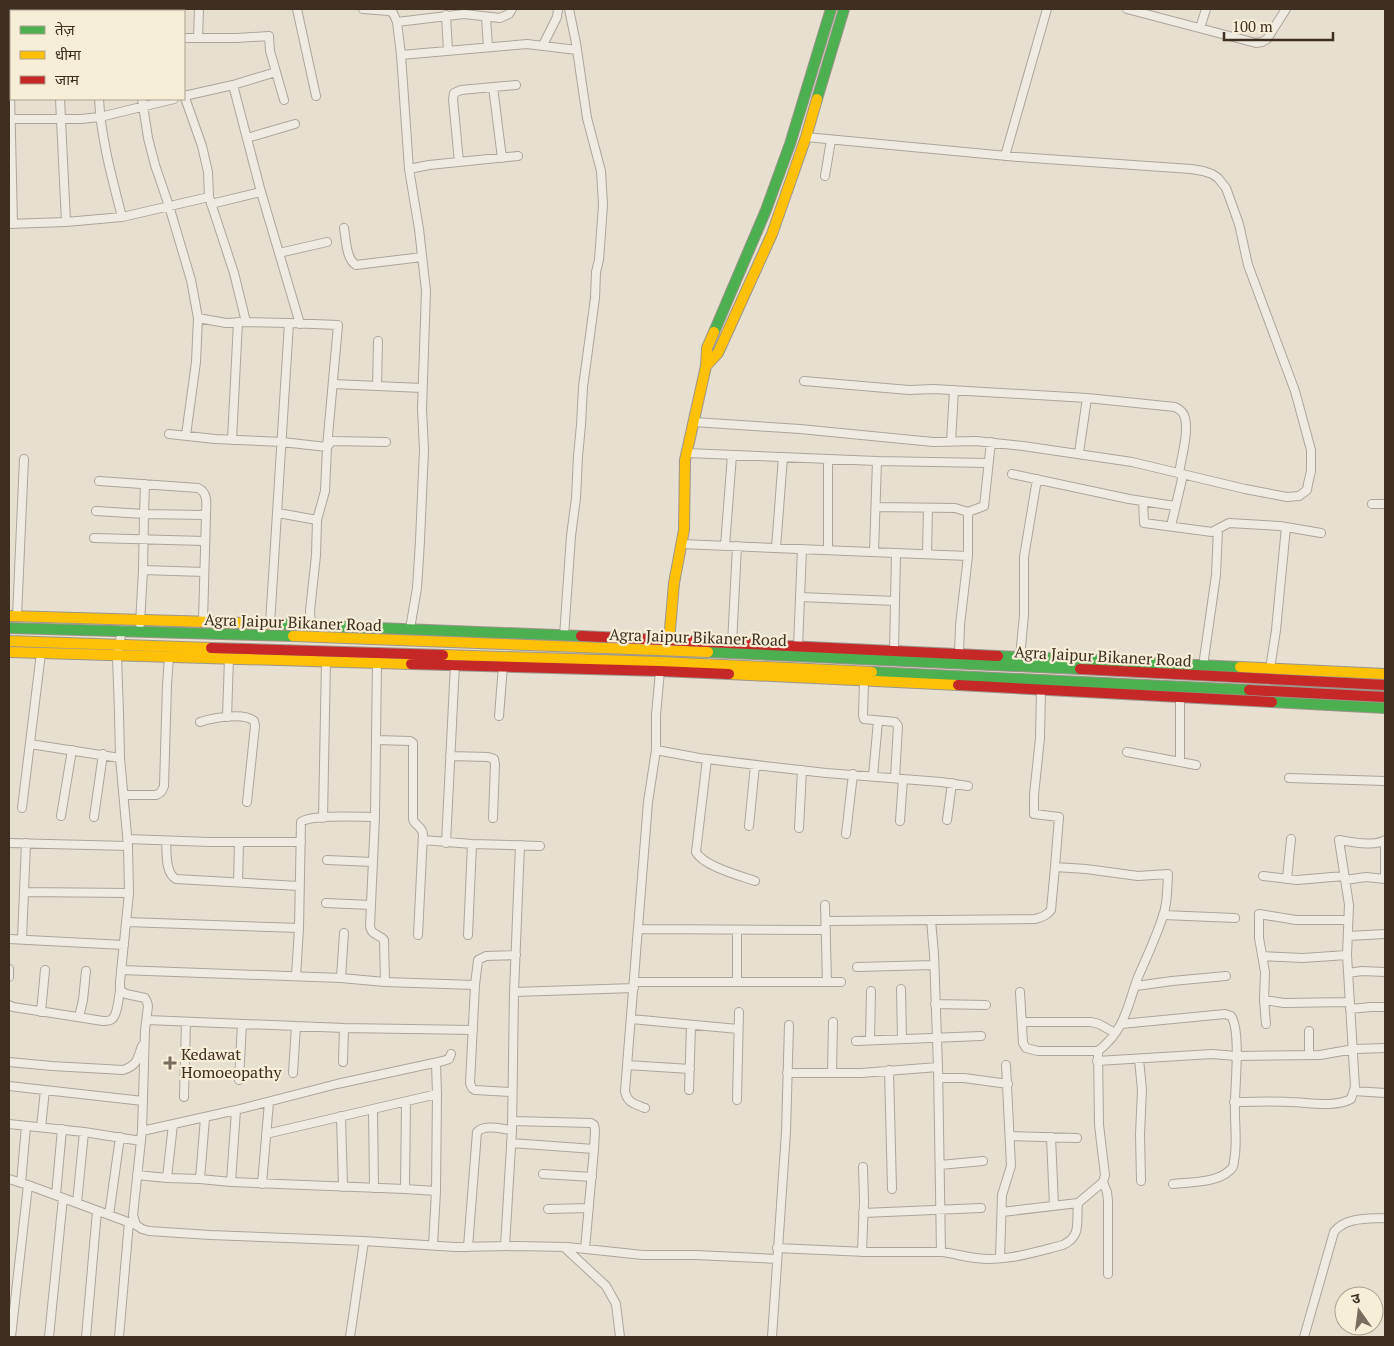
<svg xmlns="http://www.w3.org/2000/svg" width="1394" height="1346" font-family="'PT Serif','Noto Sans Devanagari',serif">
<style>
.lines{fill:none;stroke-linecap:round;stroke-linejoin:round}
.street-casing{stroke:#ada599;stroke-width:10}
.fast-casing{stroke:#9c958a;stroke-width:12}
.slow-casing{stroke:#9c958a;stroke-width:12}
.jam-casing{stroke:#9c958a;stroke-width:12}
.street{stroke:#efebe3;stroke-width:8}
.fast{stroke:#4caf50;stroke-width:10}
.slow{stroke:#ffc107;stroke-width:10}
.jam{stroke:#c62828;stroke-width:10}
.poi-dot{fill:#786c5e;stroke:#f7eed8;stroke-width:2}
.labels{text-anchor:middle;stroke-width:4.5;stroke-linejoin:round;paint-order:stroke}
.street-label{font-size:16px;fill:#3d2e20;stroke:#f7eed8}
.poi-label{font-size:16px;fill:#3d2e20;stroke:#f7eed8;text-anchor:start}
</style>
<rect width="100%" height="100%" fill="#e7e0d1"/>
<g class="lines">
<g class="street-casing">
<path id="street" d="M125,9V11
M297,9L316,96
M363,9L389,11L393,13L397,22L401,55L409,169L419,229L426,291L422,409L424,450L420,541L417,588L410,629
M1127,9L1256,43L1262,42L1267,39L1286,9
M61,11V9
M446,15L448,51
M486,17L488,47
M397,22L464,14L500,18L509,14L512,9
M1200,28L1206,9
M198,37L199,9
M184,38H237L269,36L270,51L276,72L233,85L184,96
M9,40L10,9
M543,45L557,17L558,9
M9,46L13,224
M401,55L527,44L577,50
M276,72L284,100
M233,85L261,192L300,324
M493,87L502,158
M184,95L202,146L208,172L209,197L234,273L246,322L289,323L270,624
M60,99L66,222
M99,99C101,139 112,178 122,217
M142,99L148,138L155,165L169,206L191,280L198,318L226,323L246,322
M9,119H81L100,117L174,99
M247,138L295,124
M1005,156L1047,9
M459,162L453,99L454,93L461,90L516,85
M409,169L429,165L518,156
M825,176L831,140
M211,204L261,192
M9,224L66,222L122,217L209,197
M344,228C346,239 346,259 356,265L422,257
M279,253L327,242
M289,323L338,325L327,447L325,491L317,520L316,555L310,611L311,625
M804,381L909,390L934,389L1087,398L1175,407C1179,409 1182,411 1184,415C1190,430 1181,458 1179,474
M333,384L422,388
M377,386L378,341
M694,422L800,429L933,442L976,441L1023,446L1132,462L1245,489L1287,497L1299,496L1307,490L1308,484L1311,471V450L1295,391L1248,265L1239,224L1226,188L1218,178L1212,174L1203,171L1191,169L1018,157L806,137
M169,434L215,439L282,442L327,447L332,441L386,442
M186,435L196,362L198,318
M232,440L238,322
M951,442L954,390
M687,453L877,461L988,463
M1079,453L1087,398
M1012,474L1129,499L1175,506
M99,481L198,488C209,493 206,505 206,515
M1143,501L1144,523L1212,532L1229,523L1280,526L1321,533
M1372,504H1385
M876,507L955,508L968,512
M96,511L144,514L145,484
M278,513L317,520
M1171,526L1183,475
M94,538L205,541
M681,544L968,556
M725,546L732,455
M776,548L783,457
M828,550V459
M874,552L877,461
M927,554L928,508
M143,570L204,572
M800,597L895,601
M17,616L24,459
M140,624L143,570L144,514L206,515L203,621
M564,636L571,536L576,498L578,456L581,425L583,387L595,298L596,272L599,260L603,205L601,171L587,118L576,43L569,9
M732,644L737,546
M798,647L802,549
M894,651L896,553
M959,654L960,625L968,556V512L984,506L991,442
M1020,657L1024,615V557L1037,479
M377,662L375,817L370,926C371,935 379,934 384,940L385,982
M1203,666L1216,575L1218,529
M1270,669L1276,630L1286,527
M864,681L863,715L864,719L895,722L898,726L895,778
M1180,697V762
M499,716L503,666
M227,717L229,658
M200,722C212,718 244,712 254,721L255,726L247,802
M376,740L410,741L413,743V819C414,825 422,826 423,834L418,935
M30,744L120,758
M656,750L699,758L773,767L826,773L941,782L968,786
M1127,752L1196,765
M450,756L488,757L494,759L495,764L493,818
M707,759L696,852C703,866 741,876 755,881
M873,776L878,721
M1289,778L1385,781
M124,795H156C161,793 162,791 164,786L167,685L169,657
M22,808L41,653
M61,816L72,750
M94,817L103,754
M323,818L326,661
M947,820L952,783
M900,821L903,779
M749,826L755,765
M799,828L802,770
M846,834L853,774
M128,839L210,842H301
M423,840L472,844L540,846
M166,841C167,853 165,873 176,879L299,886
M9,843L128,846L120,758L119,713L117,656L122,630
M446,843L455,664
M128,846L129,893L120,982V990L126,994L145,998L147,1002L148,1006L145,1030L142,1131L133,1215L136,1225L142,1229L149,1231L210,1235L364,1241L455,1247L516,1246L567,1247L643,1255H695L777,1259
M327,860L373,862
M1263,876L1297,880L1344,876
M1287,879L1291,839
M1345,880L1366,877L1385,879V841
M238,882L239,843
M24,892L129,893
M326,903L371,905
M825,905L827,982
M1163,915L1235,918
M931,920L934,954L938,1067L941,1252
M826,921L1035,919C1042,917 1046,916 1051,910L1055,867
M126,922L299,928
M639,929L826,930
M468,935L472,844
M1348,936L1385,934
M9,939L124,945
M22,939L26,843
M1262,956L1303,958L1347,955
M857,967L934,965
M121,970L341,978L385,982L475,985
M1348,973L1362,971L1385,972
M296,976L299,928L301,822C312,814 360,817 375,817
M9,977V969
M341,978L344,933
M634,982H841
M737,982V930
M1136,986L1172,981L1226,976
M901,989L902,1039
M514,992L634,988
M1020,992L1023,1043L1026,1048L1038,1051H1098
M1264,1000L1284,1003L1350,1002
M935,1004L986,1005
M9,1005L13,1007L103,1021C106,1021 110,1021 112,1019C117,1016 119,997 120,990
M1350,1009L1371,1007H1385
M41,1012L45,970
M79,1017L83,1000L86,971
M631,1019L738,1029
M147,1020L344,1028L473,1030
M1022,1022H1091L1099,1024L1115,1033
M1121,1024L1225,1014L1231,1016C1241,1030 1235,1084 1235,1103C1234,1122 1238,1142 1234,1161C1234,1165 1232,1169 1229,1171C1216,1183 1190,1182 1173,1184
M1266,1024L1264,1000L1265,972L1259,938V914L1296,920H1348
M1309,1031V1055
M870,1040L871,991
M856,1041L981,1036
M1139,1059L1142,1090L1140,1134L1141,1181
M1097,1061L1212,1054L1236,1056L1320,1055L1354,1049L1385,1048
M9,1062L52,1066L123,1070C138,1065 137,1059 142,1046
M343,1062L344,1028
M627,1065L690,1069
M889,1070L892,1189
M293,1073L296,1026
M787,1073H861L938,1067
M832,1073L833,1022
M938,1078H964L1008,1084
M239,1080L242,1024
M9,1086L143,1101
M689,1090L691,1025
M1354,1091L1385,1093
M512,1092L475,1090L472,1088L470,1083L475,985L478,960L486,956L516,955
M184,1097L186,1022
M737,1100L739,1012
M406,1102L405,1189L436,1191L433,1245
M1234,1102C1253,1102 1271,1101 1289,1102C1307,1102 1334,1108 1351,1099L1355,1087L1347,955L1349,905L1339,840C1352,842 1374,847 1385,840
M645,1108C635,1104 627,1103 625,1091L648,802L656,750V715L660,671
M373,1109L374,1188
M341,1116L343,1187
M512,1121L591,1123L594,1125L595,1130L594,1149L585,1249
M9,1124L84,1132L141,1141
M41,1127L45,1090
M142,1131L236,1110L337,1084L443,1061L449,1059L451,1054
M266,1134L437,1094
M1010,1136L1077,1138
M1051,1137L1054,1206
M511,1143L594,1149
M940,1165L983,1161
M543,1174L592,1177
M137,1175L167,1178L200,1179L231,1182L405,1189
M167,1178L173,1124
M9,1179L28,1185L136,1225
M200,1179L205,1118
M231,1182L236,1110
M1103,1182L1107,1192L1108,1201V1274
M21,1183L26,1126
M262,1184L269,1102
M436,1191L437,1094L436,1063
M56,1195L62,1129
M77,1203L84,1132
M548,1209L589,1208
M1002,1212L1078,1203
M863,1213L981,1208
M109,1215L120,1137
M505,1246L512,1130L514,992L520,845
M468,1247L477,1132C485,1124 501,1129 512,1130
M564,1247L606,1286L616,1304L620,1337
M777,1248L866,1252H941C953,1253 964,1257 976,1258C1005,1262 1035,1252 1063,1245C1082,1236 1076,1222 1078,1203L1103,1182L1105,1175L1099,1125L1098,1051C1125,1030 1127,1007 1138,977C1147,957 1156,937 1163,916C1168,903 1167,888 1168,874L1138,876L1086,869L1055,867L1059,817L1034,814V795L1040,738L1041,689
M862,1252L864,1201L863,1167
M1000,1258L1002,1195L1011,1166L1006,1065
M11,1337L28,1185
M49,1337L63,1198
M86,1337L97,1211
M119,1337L129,1222
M350,1337L364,1241
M772,1337L786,1132L789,1025
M1304,1337L1334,1232C1345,1217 1368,1219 1385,1218"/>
</g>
<g class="fast-casing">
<path id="fast" d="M817,99L844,9
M714,332L766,210L790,144L831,9
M277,624L581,636
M9,628L293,636
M708,652L1080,669
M998,656L1240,667
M872,672L1249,690
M1272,702L1385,708"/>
</g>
<g class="slow-casing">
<path id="slow" d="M706,366L718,353L772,234L806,137L817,99
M9,616L277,624
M293,636L708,652
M9,641L211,648
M669,641L674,583L684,530L685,460L706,366L707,348L714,332
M9,652L411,664
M443,655L661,662L872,672
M1240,667L1385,674
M729,674L958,685"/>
</g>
<g class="jam-casing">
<path id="jam" d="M581,636L998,656
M211,648L443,655
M411,664L660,671L729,674
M1080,669L1385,685
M958,685L1272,702
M1249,690L1385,697"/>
</g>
<use href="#street" class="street"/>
<use href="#fast" class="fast"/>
<use href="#slow" class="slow"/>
<use href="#jam" class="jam"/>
</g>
<path class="poi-dot" d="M167.5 1055.5h5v5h5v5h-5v5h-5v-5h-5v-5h5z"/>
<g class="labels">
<g class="street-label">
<text transform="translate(293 622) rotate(2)" y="6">Agra Jaipur Bikaner Road</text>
<text transform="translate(698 637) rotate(2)" y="6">Agra Jaipur Bikaner Road</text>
<text transform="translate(1103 656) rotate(3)" y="6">Agra Jaipur Bikaner Road</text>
</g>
<g class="poi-label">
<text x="181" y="1060">Kedawat<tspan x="181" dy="18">Homoeopathy</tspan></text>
</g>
</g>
<rect width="1394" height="1346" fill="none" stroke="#3d2e20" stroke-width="20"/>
<rect x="10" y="10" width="175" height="90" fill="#f7eed8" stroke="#ada18e"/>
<rect x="20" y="26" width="25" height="8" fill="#4caf50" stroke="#ada18e"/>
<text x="55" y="35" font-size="15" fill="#3d2e20">तेज़</text>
<rect x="20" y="51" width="25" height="8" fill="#ffc107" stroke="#ada18e"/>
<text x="55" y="60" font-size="15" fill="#3d2e20">धीमा</text>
<rect x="20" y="76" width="25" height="8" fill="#c62828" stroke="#ada18e"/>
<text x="55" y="85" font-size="15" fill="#3d2e20">जाम</text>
<g transform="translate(1359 1311) rotate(346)"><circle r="24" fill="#f7eed8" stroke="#ada18e"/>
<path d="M0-4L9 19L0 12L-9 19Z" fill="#786c5e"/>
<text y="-8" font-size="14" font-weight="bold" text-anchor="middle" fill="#3d2e20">उ</text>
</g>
<path d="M1224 32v8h109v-8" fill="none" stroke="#3d2e20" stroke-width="2.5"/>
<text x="1232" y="32" font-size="15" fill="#3d2e20" stroke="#f7eed8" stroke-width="4" paint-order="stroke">100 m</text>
</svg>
